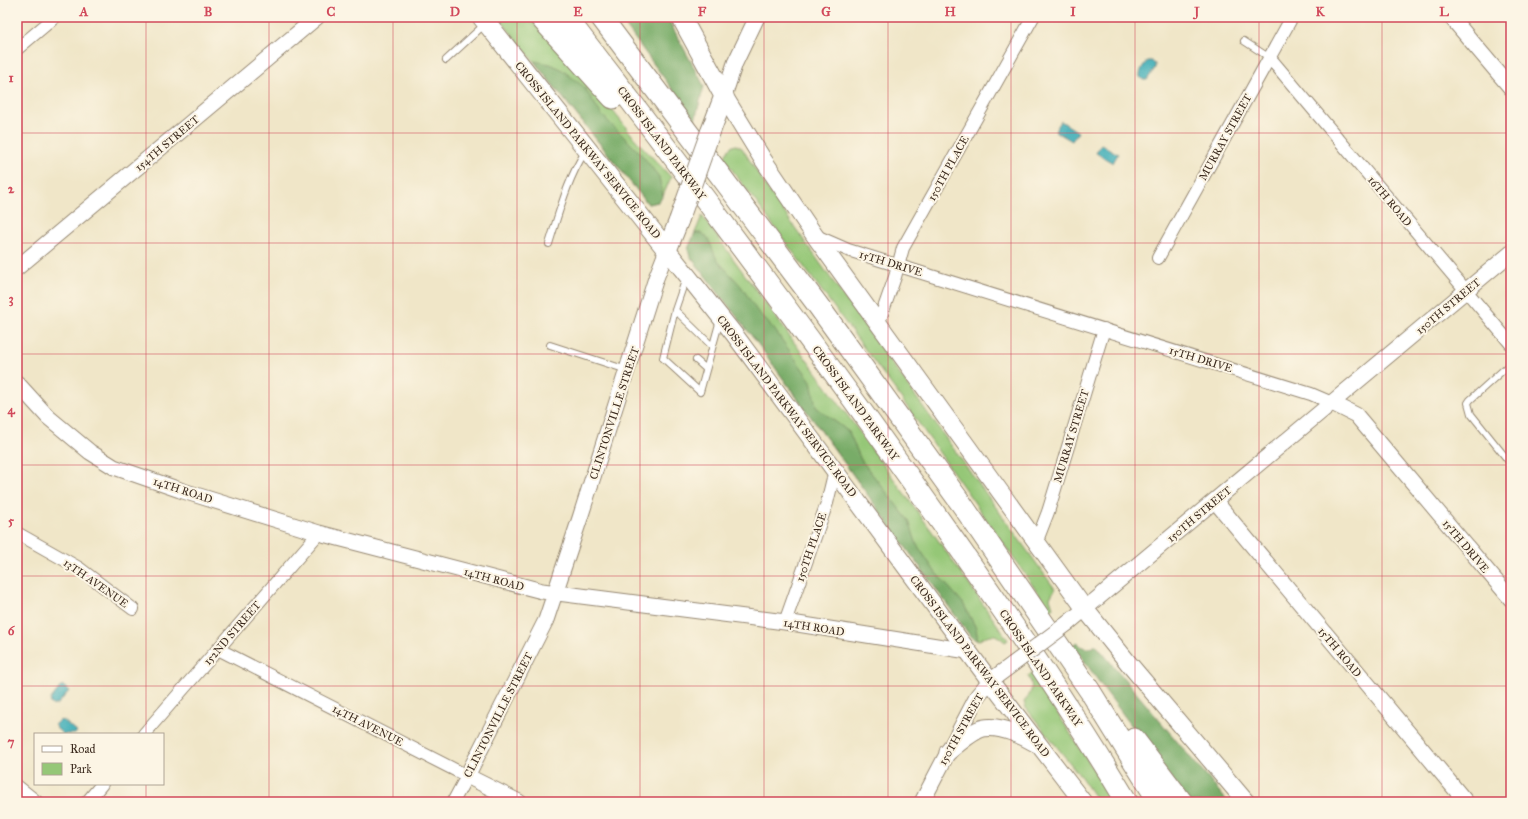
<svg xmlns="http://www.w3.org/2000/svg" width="1528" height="819" font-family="'IM FELL Great Primer',serif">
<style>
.green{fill:#95c777;stroke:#68784a}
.forest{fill:#78ac68;stroke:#5a6b43}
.water{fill:#3cadb7;stroke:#3c6c6a}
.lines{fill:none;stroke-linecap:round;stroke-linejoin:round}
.service-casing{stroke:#968873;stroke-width:8}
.minor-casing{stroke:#968873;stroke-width:14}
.tertiary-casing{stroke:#968873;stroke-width:17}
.secondary-casing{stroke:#968873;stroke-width:19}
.primary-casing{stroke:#968873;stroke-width:21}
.motorway-casing{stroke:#968873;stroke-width:23}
.service{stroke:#fff;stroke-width:6}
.minor{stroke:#fff;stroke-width:12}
.tertiary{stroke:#fff;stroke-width:15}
.secondary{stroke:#fff;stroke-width:17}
.primary{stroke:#fff;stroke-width:19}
.motorway{stroke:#fff;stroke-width:21}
.tertiary-bridge-casing{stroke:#968873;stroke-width:17;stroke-linecap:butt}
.primary-bridge-casing{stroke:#968873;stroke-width:21;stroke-linecap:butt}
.tertiary-bridge{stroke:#fff;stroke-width:15}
.primary-bridge{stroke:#fff;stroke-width:19}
.grid{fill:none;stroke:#d1495b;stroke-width:1;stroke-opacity:0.55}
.labels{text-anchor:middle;stroke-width:4;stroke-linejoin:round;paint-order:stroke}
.street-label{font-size:11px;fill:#3b2a1e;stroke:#fcf5e5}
.neatline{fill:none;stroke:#d1495b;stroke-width:1.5}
.grid-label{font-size:13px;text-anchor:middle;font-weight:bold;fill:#d1495b}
</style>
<rect width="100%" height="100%" fill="#fcf5e5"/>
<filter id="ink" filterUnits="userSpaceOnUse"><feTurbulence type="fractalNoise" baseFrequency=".025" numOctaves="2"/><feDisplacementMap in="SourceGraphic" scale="8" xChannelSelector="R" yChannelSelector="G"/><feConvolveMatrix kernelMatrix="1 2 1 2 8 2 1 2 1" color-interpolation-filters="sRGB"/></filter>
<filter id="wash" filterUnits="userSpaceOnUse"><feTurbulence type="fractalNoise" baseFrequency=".012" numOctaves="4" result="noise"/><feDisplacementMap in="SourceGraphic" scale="16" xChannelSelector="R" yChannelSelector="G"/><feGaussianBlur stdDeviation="0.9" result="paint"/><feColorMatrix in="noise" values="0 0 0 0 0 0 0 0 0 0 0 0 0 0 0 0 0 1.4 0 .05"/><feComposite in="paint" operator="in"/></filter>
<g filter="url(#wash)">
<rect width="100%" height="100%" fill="#f0e6c8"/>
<path class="green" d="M498,17H529L597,91L636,140L671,177L663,196L658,202L648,204Z
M736,145L742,148L767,188L856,314L1055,589L1050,598L1053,608L1050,610L896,391L724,159C727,152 728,147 736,145Z
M702,216L931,530L1008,640L1005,642C994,632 990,633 978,641L971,637L758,344L690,256L688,249Z
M1032,673L1114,802H1098L1081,777L1026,708L1024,702C1032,693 1034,686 1028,676Z"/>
<path class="forest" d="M619,17H667L704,86L695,120Z
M534,61L550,64L561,69L584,87L601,114L642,155L659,177L663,196L658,202L648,204Z
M695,233H702L708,238L717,260L741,286L757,311L774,329L811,381L816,407L849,432L861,460L909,521L917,545L936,573L963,603L976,628L978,641L971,637L758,344L690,256L688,249Z
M1077,642C1083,649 1088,650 1096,645L1228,802H1189L1104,689L1073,645Z"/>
<path class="water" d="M1148,61H1152L1155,64V68L1147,80H1143L1140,77C1139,72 1144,63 1148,61Z
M1061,121L1078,132L1072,141L1055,131Z
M1101,144L1118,154L1113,163L1096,153Z
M62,685L69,691L57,705L55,704L54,706L50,703L51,701L50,700Z
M60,720L61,721L63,720L77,732L75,734H63L56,728L57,727L55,725Z"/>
</g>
<g filter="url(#ink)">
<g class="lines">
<g class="service-casing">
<path id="service" d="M1244,41L1270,58
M446,60L485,24
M549,244C559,213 567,180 585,152
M686,278L675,310L663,358L700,392L720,320
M675,310L712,346
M550,345L627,370
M696,360L706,369
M1511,363L1470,400L1468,403L1471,414L1511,464"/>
</g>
<g class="minor-casing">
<path id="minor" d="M17,49L55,17
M1270,58L1511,344
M816,236L848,250L1311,394L1332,403
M1158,258L1292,17
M878,325L895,277L903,248L1033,17
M17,533L79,568L133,609
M1036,543L1048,512L1104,329
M785,622L827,503L835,470
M218,649L467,776L453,802
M144,734L319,533
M17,786L37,802
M87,802L102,784"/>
</g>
<g class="tertiary-casing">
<path id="tertiary" d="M1451,17L1511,88
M724,96L735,63L757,17
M17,268L317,17
M17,383L48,417L90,452L114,467L180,490L319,533L542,591L785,622L968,651
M1332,403L1356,415L1511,599
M1215,501L1466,802
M1068,623L1511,253
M519,802L467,776L546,620L580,518L656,278L667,250
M922,802L978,695L990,681L1013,664"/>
</g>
<g class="secondary-casing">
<path id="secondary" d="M724,96L762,158L815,236L1085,609L1130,665L1246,802
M667,250L734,334L990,681L1083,802
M948,752C957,745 973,730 984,728C1000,725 1024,736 1037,744"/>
</g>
<g class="primary-casing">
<path id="primary" d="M482,17L667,250
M681,17L724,96L710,133
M667,250L679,220"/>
</g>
<g class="motorway-casing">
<path id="motorway" d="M540,17L613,98
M566,17C670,151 772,287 871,424C960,548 1049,672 1127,802
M601,17L817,304L963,506L1090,691L1159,802
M1134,739L1182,802"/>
</g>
<use href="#service" class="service"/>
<use href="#minor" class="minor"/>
<use href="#tertiary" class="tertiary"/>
<use href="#secondary" class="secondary"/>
<use href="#primary" class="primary"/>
<use href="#motorway" class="motorway"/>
<g class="tertiary-bridge-casing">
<path id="tertiary-bridge" d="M1013,664L1068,623"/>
</g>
<g class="primary-bridge-casing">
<path id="primary-bridge" d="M679,220L710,133"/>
</g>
<use href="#tertiary-bridge" class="tertiary-bridge"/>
<use href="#primary-bridge" class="primary-bridge"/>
</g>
</g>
<path class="grid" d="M146,17V734M269,17V802M393,17V802M517,17V802M640,17V802M764,17V802M888,17V802M1011,17V802M1135,17V802M1259,17V802M1382,17V802M17,133H1511M17,243H1511M17,354H1511M17,465H1511M17,576H1511M17,686H1511M146,784V802"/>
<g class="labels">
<g class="street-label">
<text transform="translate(1225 137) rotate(-61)" y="4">MURRAY STREET</text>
<text transform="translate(167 143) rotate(-40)" y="4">154TH STREET</text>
<text transform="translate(662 143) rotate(53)" y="4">CROSS ISLAND PARKWAY</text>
<text transform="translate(588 150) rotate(51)" y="4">CROSS ISLAND PARKWAY SERVICE ROAD</text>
<text transform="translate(948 168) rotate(-61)" y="4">150TH PLACE</text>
<text transform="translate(1390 201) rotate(50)" y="4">16TH ROAD</text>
<text transform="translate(891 263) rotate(17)" y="4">15TH DRIVE</text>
<text transform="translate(1448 306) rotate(-40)" y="4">150TH STREET</text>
<text transform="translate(1201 359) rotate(17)" y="4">15TH DRIVE</text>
<text transform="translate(856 403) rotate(54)" y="4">CROSS ISLAND PARKWAY</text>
<text transform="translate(787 406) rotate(53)" y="4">CROSS ISLAND PARKWAY SERVICE ROAD</text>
<text transform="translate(614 413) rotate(-72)" y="4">CLINTONVILLE STREET</text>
<text transform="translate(1071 436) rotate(-73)" y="4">MURRAY STREET</text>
<text transform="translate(183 490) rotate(18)" y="4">14TH ROAD</text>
<text transform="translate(1199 514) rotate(-40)" y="4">150TH STREET</text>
<text transform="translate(1466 546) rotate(50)" y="4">15TH DRIVE</text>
<text transform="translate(811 547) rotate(-71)" y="4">150TH PLACE</text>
<text transform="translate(494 579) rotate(15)" y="4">14TH ROAD</text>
<text transform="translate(96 583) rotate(35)" y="4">13TH AVENUE</text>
<text transform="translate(814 627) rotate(9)" y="4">14TH ROAD</text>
<text transform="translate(232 633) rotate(-49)" y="4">152ND STREET</text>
<text transform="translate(1340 652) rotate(50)" y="4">15TH ROAD</text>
<text transform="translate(980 666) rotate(53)" y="4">CROSS ISLAND PARKWAY SERVICE ROAD</text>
<text transform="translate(1041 668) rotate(56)" y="4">CROSS ISLAND PARKWAY</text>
<text transform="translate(498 715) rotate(-63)" y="4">CLINTONVILLE STREET</text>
<text transform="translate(368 725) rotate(27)" y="4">14TH AVENUE</text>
<text transform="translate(961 729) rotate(-61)" y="4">150TH STREET</text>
</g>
</g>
<rect width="1528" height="819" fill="none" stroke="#fcf5e5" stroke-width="44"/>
<rect x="34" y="733" width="130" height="52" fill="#fcf5e5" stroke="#afa495"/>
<rect x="42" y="746" width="20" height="6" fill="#ffffff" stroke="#afa495"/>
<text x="70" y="753" font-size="12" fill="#3b2a1e">Road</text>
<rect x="42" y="763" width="20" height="12" fill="#95c777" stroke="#afa495"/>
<text x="70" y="773" font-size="12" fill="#3b2a1e">Park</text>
<rect x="22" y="22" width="1484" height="775" class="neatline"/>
<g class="grid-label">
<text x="84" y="16">A</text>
<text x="208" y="16">B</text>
<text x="331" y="16">C</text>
<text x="455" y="16">D</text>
<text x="578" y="16">E</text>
<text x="702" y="16">F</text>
<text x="826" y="16">G</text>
<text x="950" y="16">H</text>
<text x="1073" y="16">I</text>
<text x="1197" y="16">J</text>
<text x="1320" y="16">K</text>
<text x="1444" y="16">L</text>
<text x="11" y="82">1</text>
<text x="11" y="193">2</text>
<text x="11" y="303">3</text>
<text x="11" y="414">4</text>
<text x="11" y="525">5</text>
<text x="11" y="635">6</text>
<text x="11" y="746">7</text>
</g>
</svg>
